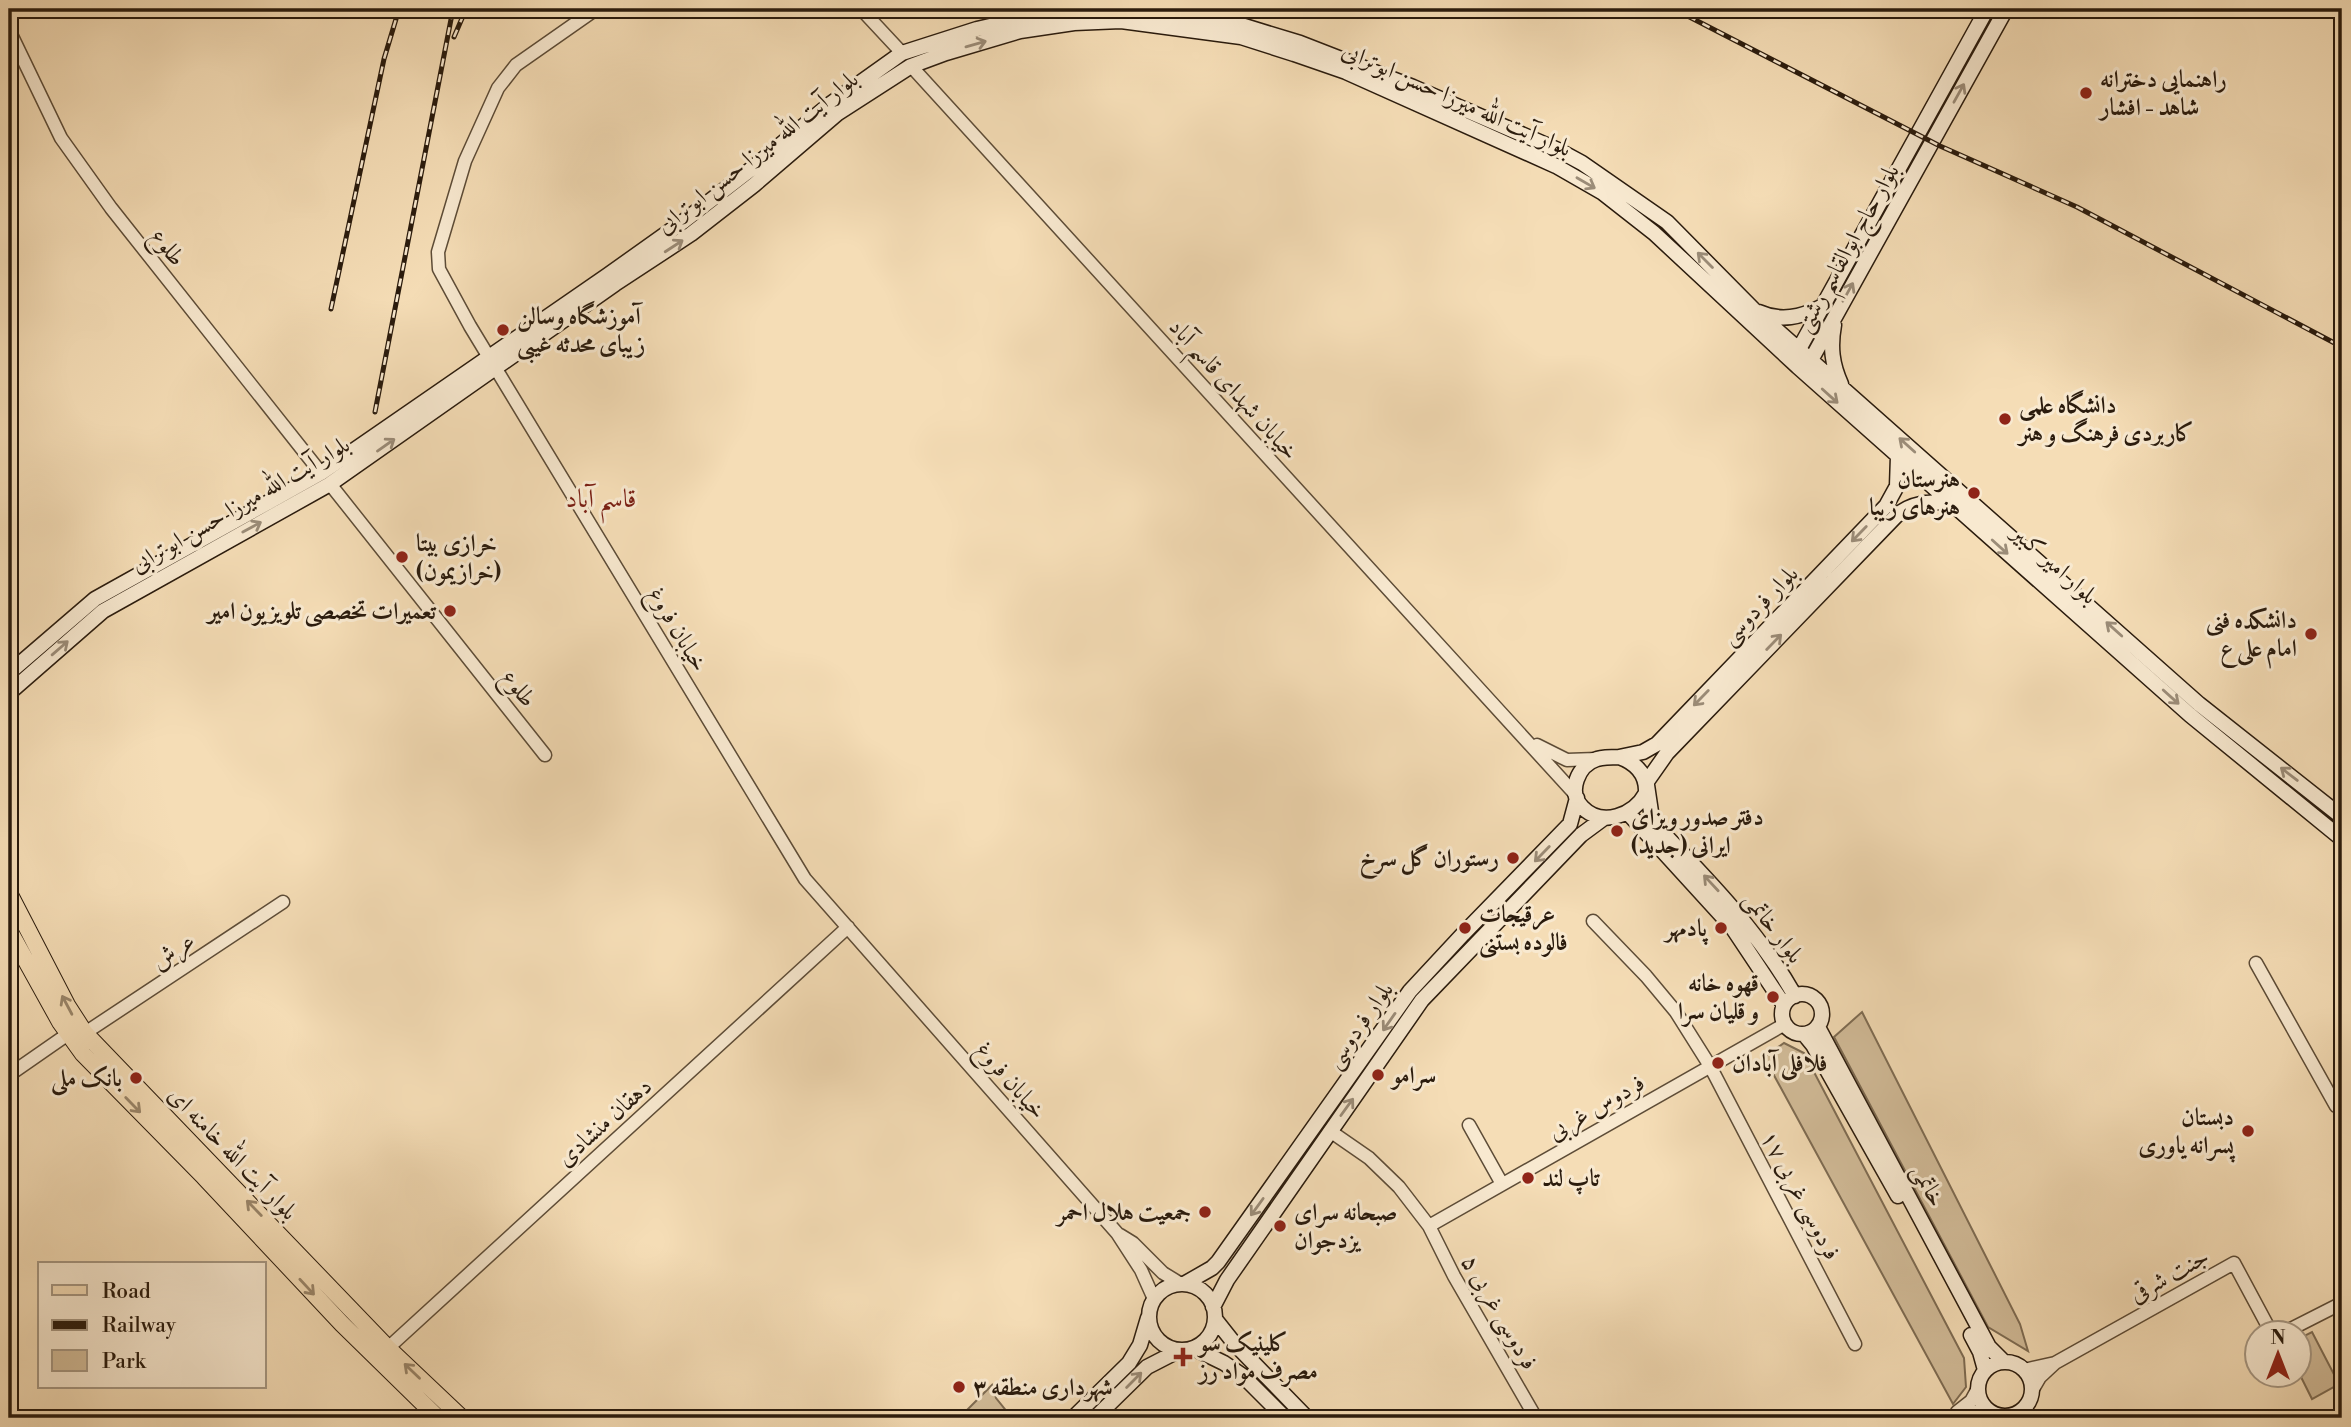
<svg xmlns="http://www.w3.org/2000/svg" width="2351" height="1427" font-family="'Libre Bodoni',Amiri,serif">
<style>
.green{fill:#d2bc99;stroke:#7e6c53;stroke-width:2}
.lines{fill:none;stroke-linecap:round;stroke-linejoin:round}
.tertiary-casing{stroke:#5d4c37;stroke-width:15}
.secondary-casing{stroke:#2a1b0d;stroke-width:17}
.primary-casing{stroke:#2a1b0d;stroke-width:18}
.tertiary{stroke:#f8e9d0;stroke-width:12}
.secondary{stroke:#f8e9d0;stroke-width:14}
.primary{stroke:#f5ddb6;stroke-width:16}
.rail-casing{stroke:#2a1b0d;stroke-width:5}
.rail{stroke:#f8e9d0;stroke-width:2.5;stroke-dasharray:8;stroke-linecap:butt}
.oneway{stroke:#9b8c78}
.oneway2{stroke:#9a866a}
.poi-dot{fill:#8f2418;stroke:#f8e9d0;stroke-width:2.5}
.labels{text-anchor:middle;stroke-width:6;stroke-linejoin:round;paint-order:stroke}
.poi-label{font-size:24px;font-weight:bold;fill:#2a1b0d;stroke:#f8e9d0;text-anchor:start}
.street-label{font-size:24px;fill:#2a1b0d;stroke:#f8e9d0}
.neighbourhood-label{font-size:26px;fill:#7a1f14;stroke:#f8e9d0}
</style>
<rect width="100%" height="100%" fill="#f5ddb6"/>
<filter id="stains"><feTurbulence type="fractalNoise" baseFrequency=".00286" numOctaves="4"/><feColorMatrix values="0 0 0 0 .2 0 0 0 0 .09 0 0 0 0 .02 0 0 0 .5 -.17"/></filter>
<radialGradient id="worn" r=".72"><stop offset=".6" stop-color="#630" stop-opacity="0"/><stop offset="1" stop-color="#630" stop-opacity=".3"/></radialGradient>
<path class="green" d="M1862,1012L2020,1324L2028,1351L1988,1327L1834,1037Z
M1784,1043L1804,1053L1964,1358L1966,1387L1953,1404L1764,1057Z
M2312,1332L2339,1384L2312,1399L2299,1373L2298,1339Z
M992,1385L996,1398L1012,1418L960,1417Z"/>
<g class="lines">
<g class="tertiary-casing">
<path id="tertiary" d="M596,9L516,65L498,88L465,161L438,252L439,269L470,326L805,879L1117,1233L1141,1270L1154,1299
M861,9L902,53
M9,30L61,138L111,208L321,473
M911,66L1575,794
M330,484L545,755
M1537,745L1567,760L1596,759
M1593,921L1646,976L1676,1012L1710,1066L1855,1344
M2256,963L2336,1106L2342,1102
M85,1033L283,902
M9,1075L68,1034
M1469,1125L1502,1184
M1330,1131L1369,1158L1399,1187L1429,1226L1454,1276L1536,1418
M1429,1226L1785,1024
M1120,1235L1133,1243L1163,1273L1181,1284
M2285,1332L2342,1303
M388,1348L848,927
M2024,1370L2055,1363L2234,1263L2271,1332
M2033,1389L2040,1377L2055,1363
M1957,1412L1971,1401L1977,1390
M1947,1418C1963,1409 1977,1411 1995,1415"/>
</g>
<g class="secondary-casing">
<path id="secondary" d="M1121,9L1241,25L1300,43L1413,87L1558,150L1582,163L1667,222L1753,309L2199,704L2342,817
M1987,9L1799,349L1798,367L1811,360L2006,9
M1759,312C1781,322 1801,317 1821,307
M1834,325C1830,347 1832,364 1841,384
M9,673L95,599L321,473L608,275L684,221L750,170L829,105L902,53L977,29L1016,20L1072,11L1104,9
M9,693L103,611L330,484L615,284L691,234L754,185L838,113L911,66L946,53L1020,31L1074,23L1121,21L1241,37L1294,54L1346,72L1556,166L1603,193L1654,233L1798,367L2190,715L2342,839
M1619,757L1643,752L1657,744L1886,506L1897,486L1898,456
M1619,757C1636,763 1647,774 1646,793C1634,815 1602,828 1582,807C1567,792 1578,765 1597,759C1604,757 1612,757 1619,757Z
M1646,783L1667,753L1896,516C1912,502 1929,502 1950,502
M1647,785L1651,812L1659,829C1709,881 1759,932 1795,996
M1628,813L1732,927L1784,1005
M1782 1014a20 20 0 1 1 40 0a20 20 0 1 1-40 0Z
M1818,1027L1989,1347L2004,1362
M1804,1034L1813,1045L1898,1196
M1184,1284L1212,1268L1218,1262L1410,991L1463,934L1570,824L1577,798
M1149 1317a33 33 0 1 1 66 0a33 33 0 1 1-66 0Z
M1213,1307L1227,1280L1422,1000L1581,835L1604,818
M1215,1319L1234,1343L1307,1418
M1971,1335L1980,1352L1985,1370
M1193,1348L1224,1363L1243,1376L1285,1418
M1978 1389a27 27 0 1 1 54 0a27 27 0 1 1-54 0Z
M1073,1418L1129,1363L1140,1345L1148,1318
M1095,1418L1147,1367L1180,1350"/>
</g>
<g class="primary-casing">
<path id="primary" d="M2341,9L2342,10
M9,893L67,1005L85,1033L388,1348L462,1418
M9,930L60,1022L83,1054L204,1177L342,1324L438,1418"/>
</g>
<use href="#tertiary" class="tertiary"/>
<use href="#secondary" class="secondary"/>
<use href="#primary" class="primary"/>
<g class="rail-casing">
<path id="rail" d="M1674,9L1940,146L2077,207L2342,347
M1833,9L1843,14
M454,37L466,9
M331,309L384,59L399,9
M375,412L453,9"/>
</g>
<use href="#rail" class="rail"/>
</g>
<defs><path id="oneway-shaft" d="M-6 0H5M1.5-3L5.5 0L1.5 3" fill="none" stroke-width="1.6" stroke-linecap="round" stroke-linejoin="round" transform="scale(1.75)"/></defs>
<g class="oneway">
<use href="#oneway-shaft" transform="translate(976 44) rotate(-16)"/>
<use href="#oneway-shaft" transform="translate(1959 93) rotate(-61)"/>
<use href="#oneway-shaft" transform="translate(1586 183) rotate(30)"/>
<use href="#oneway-shaft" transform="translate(674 246) rotate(-33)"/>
<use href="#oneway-shaft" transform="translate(1705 260) rotate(-135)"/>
<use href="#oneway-shaft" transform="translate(1848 292) rotate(-61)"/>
<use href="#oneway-shaft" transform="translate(1830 396) rotate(42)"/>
<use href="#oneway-shaft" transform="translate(386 445) rotate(-35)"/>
<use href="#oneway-shaft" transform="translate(1907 445) rotate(-138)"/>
<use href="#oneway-shaft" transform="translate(252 527) rotate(-29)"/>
<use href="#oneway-shaft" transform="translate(1859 534) rotate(134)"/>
<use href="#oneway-shaft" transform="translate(2000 547) rotate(42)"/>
<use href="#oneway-shaft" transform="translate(2114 629) rotate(-138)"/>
<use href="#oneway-shaft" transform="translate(1774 642) rotate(-46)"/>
<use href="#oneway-shaft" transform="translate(60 648) rotate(-41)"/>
<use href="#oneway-shaft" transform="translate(2171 697) rotate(42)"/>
<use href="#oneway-shaft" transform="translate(1701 698) rotate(134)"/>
<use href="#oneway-shaft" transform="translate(2289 774) rotate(-142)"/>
<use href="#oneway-shaft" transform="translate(1542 854) rotate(134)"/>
<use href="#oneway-shaft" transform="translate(1711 883) rotate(-133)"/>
<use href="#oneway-shaft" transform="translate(1389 1022) rotate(125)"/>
<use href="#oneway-shaft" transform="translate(1347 1107) rotate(-54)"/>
<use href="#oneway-shaft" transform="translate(1257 1207) rotate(126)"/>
<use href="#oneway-shaft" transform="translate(1134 1380) rotate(-45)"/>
</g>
<g class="oneway2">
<use href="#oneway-shaft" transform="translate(67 1005) rotate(-118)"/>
<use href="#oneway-shaft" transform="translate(133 1105) rotate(46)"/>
<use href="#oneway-shaft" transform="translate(254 1208) rotate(-134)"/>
<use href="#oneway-shaft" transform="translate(307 1287) rotate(47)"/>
<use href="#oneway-shaft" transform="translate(412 1371) rotate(-136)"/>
</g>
<g class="poi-dot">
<circle cx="2086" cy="93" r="7"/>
<circle cx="503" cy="330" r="7"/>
<circle cx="2005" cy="419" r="7"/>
<circle cx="1974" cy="493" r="7"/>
<circle cx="402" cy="557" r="7"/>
<circle cx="450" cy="611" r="7"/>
<circle cx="2311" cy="634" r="7"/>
<circle cx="1617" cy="831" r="7"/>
<circle cx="1513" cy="858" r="7"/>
<circle cx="1465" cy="928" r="7"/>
<circle cx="1721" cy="928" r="7"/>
<circle cx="1773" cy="997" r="7"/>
<circle cx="1718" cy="1063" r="7"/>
<circle cx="1378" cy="1075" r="7"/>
<circle cx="136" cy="1078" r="7"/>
<circle cx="2248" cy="1131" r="7"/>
<circle cx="1528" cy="1178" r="7"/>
<circle cx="1205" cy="1212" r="7"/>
<circle cx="1280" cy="1226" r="7"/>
<path d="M1179.5 1346.5h7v7h7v7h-7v7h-7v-7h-7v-7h7z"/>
<circle cx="959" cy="1387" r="7"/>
</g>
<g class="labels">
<g class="poi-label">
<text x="2100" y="87">راهنمایی دخترانه<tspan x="2100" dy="28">شاهد - افشار</tspan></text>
<text x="517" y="324">آموزشگاه وسالن<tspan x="517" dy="28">زیبای محدثه غیبی</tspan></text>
<text x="2019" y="413">دانشگاه علمی<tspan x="2019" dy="28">کاربردی فرهنگ و هنر</tspan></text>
<text x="1960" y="487" text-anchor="end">هنرستان<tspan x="1960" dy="28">هنرهای زیبا</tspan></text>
<text x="416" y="551">خرازی بیتا<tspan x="416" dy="28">(خرازیمون)</tspan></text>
<text x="436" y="619" text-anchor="end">تعمیرات تخصصی تلویزیون امیر</text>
<text x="2297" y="628" text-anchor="end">دانشکده فنی<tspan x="2297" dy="28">امام علی ع</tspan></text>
<text x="1631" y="825">دفتر صدور ویزای<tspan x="1631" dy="28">ایرانی (جدید)</tspan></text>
<text x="1499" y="866" text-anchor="end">رستوران گل سرخ</text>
<text x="1479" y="922">عرقیجات<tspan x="1479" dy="28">فالوده بستنی</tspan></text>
<text x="1707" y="936" text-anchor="end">پادمهر</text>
<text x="1759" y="991" text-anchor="end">قهوه خانه<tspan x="1759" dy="28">و قلیان سرا</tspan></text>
<text x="1732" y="1071">فلافلی آبادان</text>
<text x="1392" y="1083">سرامو</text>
<text x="122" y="1086" text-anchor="end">بانک ملی</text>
<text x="2234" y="1125" text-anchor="end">دبستان<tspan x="2234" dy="28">پسرانه یاوری</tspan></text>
<text x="1542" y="1186">تاپ لند</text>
<text x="1191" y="1220" text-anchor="end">جمعیت هلال احمر</text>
<text x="1294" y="1220">صبحانه سرای<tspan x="1294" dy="28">یزدجوان</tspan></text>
<text x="1199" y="1351">کلینیک سو<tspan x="1199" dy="28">مصرف مواد رز</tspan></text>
<text x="973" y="1395">شهرداری منطقه ۳</text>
</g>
<g class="street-label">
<text transform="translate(1457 99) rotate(24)" y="8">بلوار آیت الله میرزا حسن ابوترابی</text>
<text transform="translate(757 152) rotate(-38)" y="8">بلوار آیت الله میرزا حسن ابوترابی</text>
<text transform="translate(168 247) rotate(52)" y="8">طلوع</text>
<text transform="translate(1847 248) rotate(-61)" y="8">بلوار حاج ابوالقاسم رشتی</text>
<text transform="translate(1234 389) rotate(48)" y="8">خیابان شهدای قاسم آباد</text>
<text transform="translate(240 504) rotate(-30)" y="8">بلوار آیت الله میرزا حسن ابوترابی</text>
<text transform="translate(2055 564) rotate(42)" y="8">بلوار امیر کبیر</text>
<text transform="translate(1759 605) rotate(-46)" y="8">بلوار فردوسی</text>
<text transform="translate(678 629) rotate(59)" y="8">خیابان فروغ</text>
<text transform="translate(519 688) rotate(52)" y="8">طلوع</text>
<text transform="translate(1774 927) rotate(53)" y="8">بلوار خاتمی</text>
<text transform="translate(173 951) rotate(-34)" y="8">عرش</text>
<text transform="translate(1359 1025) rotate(-55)" y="8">بلوار فردوسی</text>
<text transform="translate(1011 1080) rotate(49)" y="8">خیابان فروغ</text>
<text transform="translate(1596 1107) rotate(-30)" y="8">فردوس غربی</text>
<text transform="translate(604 1122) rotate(-42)" y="8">دهقان منشادی</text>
<text transform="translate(233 1153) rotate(46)" y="8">بلوار آیت الله خامنه ای</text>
<text transform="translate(1929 1185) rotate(62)" y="8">خاتمی</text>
<text transform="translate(1801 1195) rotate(62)" y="8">فردوسی غربی ۱۷</text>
<text transform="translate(2169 1275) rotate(-29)" y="8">جنت شرقی</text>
<text transform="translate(1500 1312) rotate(60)" y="8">فردوسی غربی ۵</text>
</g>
<g class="neighbourhood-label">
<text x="601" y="507">قاسم آباد</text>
</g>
</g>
<rect width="2351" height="1427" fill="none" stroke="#f5ddb6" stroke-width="35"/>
<rect x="10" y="10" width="2330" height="1406" fill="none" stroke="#2a1b0d" stroke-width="3.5"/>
<rect x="18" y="18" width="2316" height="1392" fill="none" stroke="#2a1b0d" stroke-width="2"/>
<rect x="38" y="1262" width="228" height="126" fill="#f8e9d0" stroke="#a69782" stroke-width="2"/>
<rect x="52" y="1285" width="35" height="10" fill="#f5ddb6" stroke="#a69782" stroke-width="2"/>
<text x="102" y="1298" font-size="21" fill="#2a1b0d">Road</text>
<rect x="52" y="1320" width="35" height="10" fill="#2a1b0d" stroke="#a69782" stroke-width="2"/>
<text x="102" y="1332" font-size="21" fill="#2a1b0d">Railway</text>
<rect x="52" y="1350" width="35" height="21" fill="#d2bc99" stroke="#a69782" stroke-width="2"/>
<text x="102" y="1368" font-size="21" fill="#2a1b0d">Park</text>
<g transform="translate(2278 1354)"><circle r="33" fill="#f8e9d0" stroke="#a69782" stroke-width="2"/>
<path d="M0-5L12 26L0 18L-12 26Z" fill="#8f2418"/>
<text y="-10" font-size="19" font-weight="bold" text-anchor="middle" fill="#2a1b0d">N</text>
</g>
<rect width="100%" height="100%" filter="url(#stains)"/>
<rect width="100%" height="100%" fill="url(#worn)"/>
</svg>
